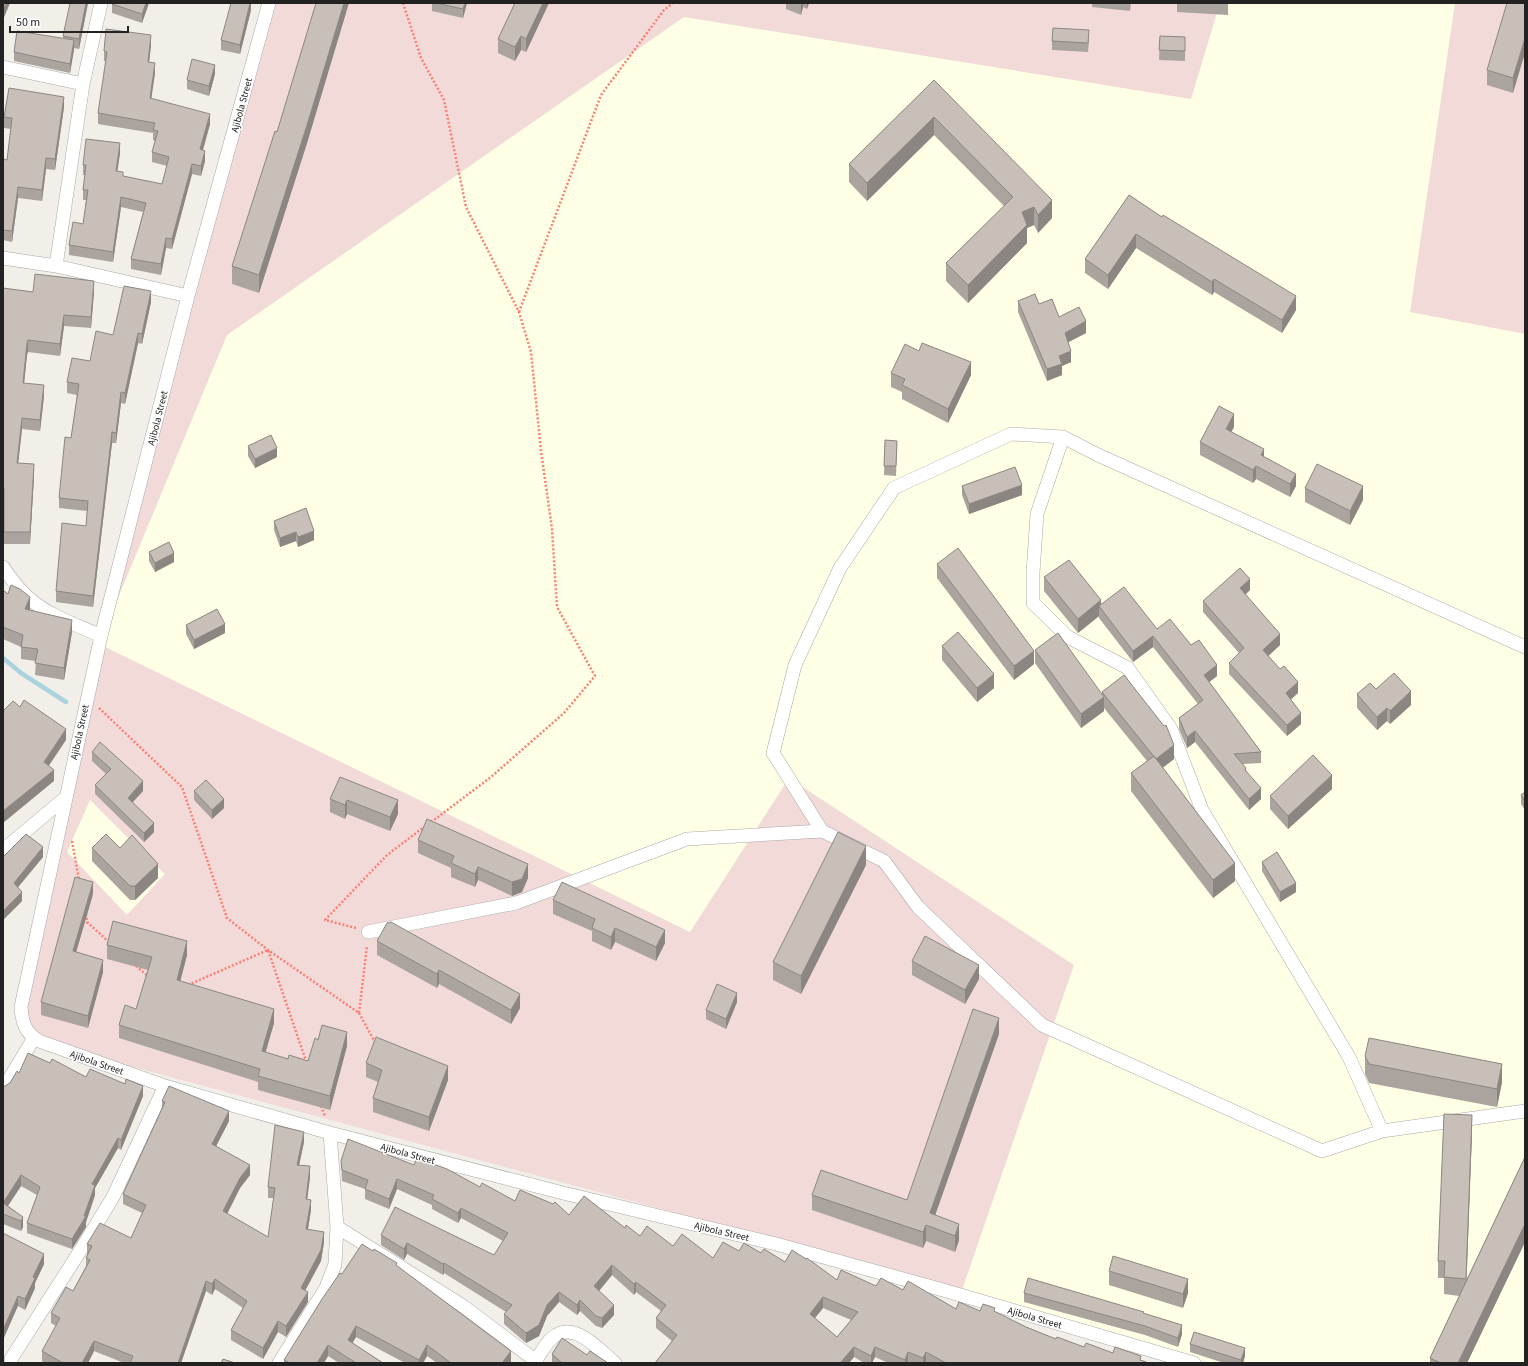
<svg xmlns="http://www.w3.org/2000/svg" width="1528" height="1366" font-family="'Source Sans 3',sans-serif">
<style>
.commercial{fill:#f2dad9}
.education{fill:#ffffe5}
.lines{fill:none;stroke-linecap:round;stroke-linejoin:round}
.stream{stroke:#aad3df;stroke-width:4.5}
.street-casing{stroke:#a9a9a9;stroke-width:14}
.path{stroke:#fa8072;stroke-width:2.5;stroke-dasharray:2 2;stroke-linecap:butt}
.street{stroke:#fff;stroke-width:13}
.wall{fill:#aba49e;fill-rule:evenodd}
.shaded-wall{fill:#8b8681}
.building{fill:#c7bfb8;stroke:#8b8681;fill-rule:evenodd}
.labels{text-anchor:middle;stroke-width:3;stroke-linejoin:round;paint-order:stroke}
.street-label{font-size:10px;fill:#222;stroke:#fff}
</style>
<rect width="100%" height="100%" fill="#f2efe9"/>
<path class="commercial" d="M272,3H1525V1333L1235,1363L70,1050L17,1023L61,804L252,64Z"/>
<path class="education" d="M1220,3H1455L1410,312L1525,334V1363H1212L962,1290L1074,965L789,778L690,932L99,644L227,335L684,17L1191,99Z
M90,800L139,849L165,874L127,915L67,852Z"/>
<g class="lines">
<path class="stream" d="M3,658L21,673L66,702"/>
<g class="street-casing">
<path id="street" d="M269,3L188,296L101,636L21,1007C22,1022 25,1033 39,1041L165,1086L330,1133L563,1193L776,1244L943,1290L1194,1363
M3,67L83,84
M3,258L56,266L188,296
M56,266L83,84L101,3
M3,567C11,579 20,591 31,600C51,617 78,625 101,636
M822,831L773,753L795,665L840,568L894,488L1011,434L1063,437
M3,850L64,799
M368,932L516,903L687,839L822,831L884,861L918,907L1042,1025L1322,1151L1382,1131L1525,1111
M3,1089L34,1038
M1382,1131L1349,1057L1202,810L1171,729L1128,668L1068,637L1033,603V573L1037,514L1063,437L1098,455L1525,647
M337,1227L463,1306L536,1361
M11,1359L82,1248L113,1197L165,1086
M279,1363L326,1288L335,1264L337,1227L330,1133
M534,1363C540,1355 545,1344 552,1338C574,1319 599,1350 615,1363"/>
</g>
<path class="path" d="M403,3L421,58L444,100L466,207L519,312L531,352L541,451L552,529L557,607L595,676L564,713L491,777L430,823
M519,312L601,95L664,10L673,3
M99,708L182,787L227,918L268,950L359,1013L367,946
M72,841L79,880
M86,914L87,922L110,943
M356,928L325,920L387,855L424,827
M136,966L148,976
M188,985L268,950L306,1061
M359,1013L376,1044
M321,1106L325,1116"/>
<use href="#street" class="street"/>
</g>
<path class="wall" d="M88,3L79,49L74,48L70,73L14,61V52L63,39V36L72,4Z
M112,3H149L142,23L112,13Z
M251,3V10L240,54L221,50V40Z
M432,3H467L463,18L432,11Z
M515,3H549L526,52L521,50L515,61L498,53V39Z
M786,3H809L807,9L803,7L801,15L786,9Z
M1092,3H1131L1130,11L1092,7Z
M1177,3H1228V15L1177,12Z
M1525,3L1513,93L1487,85V70Z
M1160,36L1185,37V61L1159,60Z
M1089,40L1088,52L1052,50V41Z
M151,45L149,62L155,73L151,98L210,124L203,150L205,161L201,176L192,174L172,249L166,248L161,275L131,269V259L143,212L121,207L113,262L69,255V245L83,224L86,200H83V190L85,175H83V165L120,153L117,172L123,176L162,184L167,166L152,162V152L155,141L153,140V133L98,124V113L106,61H104V51Z
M215,74L209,96L187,89V80Z
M934,80L1052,218L1038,233L1034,225L1027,228V243L968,303L946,281V263L1004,206L934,135L867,201L849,182V164Z
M64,107L55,170L46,169L42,201L18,198L12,242L3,240V159L7,160L11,129L4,128V117Z
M308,140L259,293L232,284V266Z
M1129,195L1296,310L1282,333L1214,292L1212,295L1136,248L1108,289L1085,273V259Z
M3,288L33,292H94L91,328L64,326L60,356L28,352L27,355L24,383L44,396L40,431L22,429L18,463L34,476L30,544H4V499H3Z
M1018,301L1039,304L1059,317L1086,333L1068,342L1071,362L1062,366V375L1047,381L1018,312Z
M151,302L142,344L138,343L125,404L121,403L116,443H112L93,607L56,602V591L86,526L87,511L59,508V498L71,438L77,395L67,393V382L90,361L113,335Z
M891,373L971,375L948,423L902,399V392L891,387Z
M1234,427L1231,432L1296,486L1290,497L1256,479L1253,483L1200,455V442Z
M885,440L897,441L896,476L884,475Z
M248,446L277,457L255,468L248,456Z
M962,486L1022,495L969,514L962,495Z
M1305,488L1363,500L1350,525L1305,502Z
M274,521L314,540L298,547L296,541L280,547L274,530Z
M149,552L174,562L155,572L149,561Z
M937,564L1034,664L1014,680L937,578Z
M1044,577L1191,645L1217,676L1209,682L1261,752V763L1243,764L1261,799L1249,810L1195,742L1187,748L1179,729V718L1198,704L1153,647L1133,662L1099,618V616L1078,633L1044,591Z
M3,590L30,609V610L72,632L64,680L35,675L36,661L21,659V647L3,639Z
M1250,590L1245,594L1280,645L1268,656L1298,693L1291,699L1301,724L1287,736L1229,674V663L1239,653L1203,612V601Z
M186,625L225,633L194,649L186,634Z
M942,646L994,688L977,702L942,660Z
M1035,650L1102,695V692L1174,759L1162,768L1235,881L1213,898L1131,791V773L1147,761L1104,708V711L1081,728L1035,663Z
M1376,689L1411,705L1390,724L1387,721L1377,730L1357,708V694Z
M92,752L143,791L133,802L154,832L144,842L95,794V785L106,774L92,761Z
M340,777L398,814L390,831L347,814L345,819L330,812V799Z
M1332,789L1288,829L1270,809V796Z
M194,791L224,808L212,819L194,800Z
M1525,792V810L1521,804V795Z
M418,840L528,878L522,892L512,896L478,880L475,887L451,877V868L418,853Z
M92,848H120L158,878L135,900H130L92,861Z
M3,857H43L18,887L22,901L4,919L3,918Z
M1262,862L1296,892L1280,902L1262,871Z
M866,865L801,994L773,980V962Z
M93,894L76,952L103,972L88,1028L41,1015V1002Z
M553,900L665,943L656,961L615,942L611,950L592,941V931L553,914Z
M377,941L520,1008L511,1024L439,984L437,988L377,955Z
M107,945L187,955L180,981L274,1023L265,1052L288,1059L308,1061L318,1040L347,1046L330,1110L258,1090V1082L119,1038V1025L136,1009L148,970L107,959Z
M912,961L979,979L965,1004L912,975Z
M737,1002L726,1029L706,1019V1010Z
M999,1034L935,1215L959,1240L955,1252L926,1241L923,1248L812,1210V1195L907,1200Z
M1365,1056L1502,1082L1497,1107L1369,1083L1365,1074Z
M50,1063L86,1077L143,1096L121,1150L118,1148L95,1188V1195L86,1222V1227L72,1249L27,1233V1223L37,1195L21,1186L8,1206L23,1217V1227L21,1231L3,1224V1087L10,1083L19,1073Z
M366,1063L448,1080L429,1131L373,1112V1098L378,1082L366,1077Z
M162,1101L229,1121L216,1146L250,1175L240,1188L227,1214L268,1237L274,1198H268V1187L304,1142L299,1165L310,1177L307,1199L311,1210L308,1229L324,1242L321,1261L305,1291L308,1302L286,1337L278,1332L263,1359L231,1340V1330L243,1308L215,1289L212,1295L206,1291L181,1363H124L94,1351L88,1363H44L42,1361V1351L56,1326L51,1323V1313L73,1291L86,1266V1258L88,1255H87V1244L131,1238L142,1213L123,1204V1194L162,1109Z
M1472,1132L1466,1281L1525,1157V1242L1467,1363H1430V1358L1459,1296L1444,1294V1278H1438V1261Z
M341,1161L414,1165L480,1187L515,1201L569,1215L625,1228L640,1236L713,1258L739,1251L761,1253L837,1280L876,1286L903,1290L956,1309L980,1311L995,1312L1026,1327L1056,1339L1084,1347L1141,1360L1149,1363H910L908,1362V1363H888L875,1357L872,1363H864L854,1357L849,1363H655L672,1341L656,1328V1318L661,1311L636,1292L634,1295L612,1275L599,1291L614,1315L602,1328L596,1326L580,1311L577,1315L559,1302L547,1316L539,1336L526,1343L504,1324V1314L506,1312L444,1273L443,1275L407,1254L404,1260L381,1245V1235L494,1255L503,1241L461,1218L458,1223L432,1209V1205L397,1189L389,1209L365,1199V1189L342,1181ZM823,1308L851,1320L837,1337L815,1318Z
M3,1233L44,1264L35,1283V1288L25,1310L18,1306Z
M373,1251L397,1266L511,1362L510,1363H437L427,1356L423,1363H405L356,1337L352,1343L383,1363H339L328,1356L324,1363H284V1360L342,1274Z
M1109,1271L1188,1293L1183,1308L1109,1285Z
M1024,1293L1182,1334L1178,1347L1145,1335L1024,1302Z
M1190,1344L1245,1356L1243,1363H1224L1190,1352Z
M552,1354L587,1355L608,1363H552Z"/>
<path class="shaded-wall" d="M6,3H10L3,20V10Z
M86,3H88L79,49V39Z
M146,3H149L142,23V14Z
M250,3H251V10L240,54V45Z
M344,3H349L308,140L259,293V275Z
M465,3H467L463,18V9Z
M543,3H549L526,52V39Z
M801,3H803V7L801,15Z
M807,3H809L807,9Z
M151,35V45L148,72V62Z
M521,36V50L515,61V47Z
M1525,38V53L1513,93V78Z
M74,40V50L70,73V64Z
M155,63V73L150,108V98Z
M215,65V74L209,96V86Z
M64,97V107L55,170V159Z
M210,114V124L200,160V149Z
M934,117V135L867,201V183Z
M120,143V153L116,181V171Z
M205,151V161L201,176V166Z
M46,158V169L42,201V190Z
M192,164V174L172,249V239Z
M18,187V198L12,242V231Z
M121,197V207L113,262V252Z
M1052,200V218L1038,233V215Z
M1034,207V225L1027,228V243L968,303V285L1022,212Z
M1136,234V248L1108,289V275Z
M166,238V248L161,275V264Z
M1214,279V292L1212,295V282Z
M94,281V292L91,328V317Z
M151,291V302L142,344V334Z
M1296,296V310L1282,333V320Z
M64,315V326L60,356V344Z
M1086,321V333L1065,344V333Z
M138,333V343L125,404V393Z
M28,340V352L27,355L23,394V383L27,343Z
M1071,351V362L1062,366V375L1047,381V369L1059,356Z
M971,362V375L948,423V409Z
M44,385V396L40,431V420Z
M121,392V403L116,443V433Z
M1234,414V427L1226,442V429Z
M22,418V429L17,474V463Z
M112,432V443L93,607V596Z
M277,448V457L255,468V459Z
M1264,449V462L1261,455Z
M34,464V476L30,544V532Z
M1256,466V479L1253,483V470Z
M1296,474V486L1290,497V484Z
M1022,485V495L969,514V504Z
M1363,486V500L1350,525V511Z
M314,531V540L298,547V537Z
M296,532V541L280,547V538Z
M174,553V562L155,572V563Z
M1250,579V590L1240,600V588Z
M30,597V609L25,622V609Z
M1101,600V610L1099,606V616L1078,633V619Z
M72,620V632L64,680V668Z
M225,624V633L194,649V640Z
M1280,634V645L1263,661V650Z
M1153,636V647L1133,662V651Z
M1034,651V664L1014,680V666Z
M1217,665V676L1204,686V675Z
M994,674V688L977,702V688Z
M1298,682V693L1286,704V693Z
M1411,691V705L1390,724V711Z
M1104,697V711L1081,728V714Z
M1387,708V721L1377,730V717Z
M1301,713V724L1287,736V725Z
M66,729V740L44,773V762Z
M1195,731V742L1187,748V737Z
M1174,745V759L1156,773V759Z
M54,770V781L3,823V811Z
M1332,775V789L1288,829V816Z
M143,781V791L128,807V798Z
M1261,788V799L1249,810V799Z
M224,799V808L212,819V810Z
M347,800V814L345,819V805Z
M398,800V814L390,831V817Z
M154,823V832L144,842V833Z
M866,846V865L801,994V976Z
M43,847V857L14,892V883Z
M1235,863V881L1213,898V880Z
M158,864V878L135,900V886Z
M528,864V878L522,892L512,896V882Z
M478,867V880L475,887V874Z
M93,882V894L73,963V951Z
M1296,883V892L1280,902V892Z
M22,892V901L4,919V910Z
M615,928V942L611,950V937Z
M665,930V943L656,961V947Z
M187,941V955L177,994V980Z
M103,960V972L88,1028V1016Z
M979,965V979L965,1004V990Z
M439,970V984L437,988V974Z
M737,993V1002L726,1029V1019Z
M520,994V1008L511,1024V1010Z
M274,1009V1023L262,1065V1051Z
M999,1018V1034L931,1227L930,1213Z
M347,1032V1046L330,1110V1096Z
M4,1061V1071L3,1074V1064Z
M1502,1064V1082L1497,1107V1089Z
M448,1066V1080L429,1131V1117Z
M143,1086V1096L121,1150V1140Z
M229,1111V1121L212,1154V1144Z
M1472,1115V1132L1466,1296V1279Z
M304,1132V1142L297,1175V1165Z
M118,1138V1148L95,1188V1195L86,1222V1227L72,1249V1239L84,1216L92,1184Z
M250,1165V1175L240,1188L223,1222V1211L240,1178Z
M310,1166V1177L306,1209V1199Z
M21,1175V1186L3,1213V1203Z
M397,1179V1189L389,1209V1199Z
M311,1200V1210L306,1240V1229Z
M461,1208V1218L458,1223V1213Z
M23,1217V1227L21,1231V1221Z
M959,1224V1240L955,1252V1236Z
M1525,1224V1242L1467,1363H1458Z
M926,1225V1241L923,1248V1232Z
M324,1232V1242L321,1261L301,1298V1288Z
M407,1243V1254L404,1260V1249Z
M44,1254V1264L35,1283V1288L25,1310V1299L33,1277Z
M444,1263V1273L443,1275V1264Z
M612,1265V1275L594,1297V1286Z
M215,1279V1289L212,1295V1284Z
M1188,1279V1293L1183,1308V1294Z
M206,1281V1291L181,1363H178Z
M636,1282V1292L634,1295V1284Z
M308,1292V1302L286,1337V1326Z
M559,1292V1302L547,1316L539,1336L526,1343V1333L547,1305Z
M18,1296V1306L3,1340V1330Z
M823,1297V1308L810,1324V1314Z
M580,1300V1311L577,1315V1305Z
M614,1305V1315L602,1328V1318Z
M278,1321V1332L263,1359V1348Z
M1182,1325V1334L1178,1347V1338Z
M356,1326V1337L348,1351V1340Z
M94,1341V1351L88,1363H82Z
M328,1345V1356L324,1363H317Z
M427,1345V1356L423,1363H419V1360Z
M854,1347V1357L849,1363H840Z
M875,1347V1357L872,1363H871V1356Z
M1245,1348V1356L1243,1363H1241V1360Z
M511,1351V1362L510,1363H502Z
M908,1352V1363H905V1360Z
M926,1352V1363H923V1358Z"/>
<path class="building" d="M3,3H6L3,10Z
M70,3L72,4L73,3H86L79,39L63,36Z
M112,3H146L142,14L112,4Z
M231,3H250L240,45L221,40Z
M316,3H344L308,122L259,275L232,266L275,131L277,132Z
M436,3H465L463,9Z
M515,3H543L526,39L521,36L515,47L498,39Z
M1507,3H1525V38L1513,78L1487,70Z
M1053,28L1089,30L1088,43L1052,41Z
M106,29L151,35L148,62L155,63L150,98L210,114L200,149L205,151L201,166L192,164L172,239L166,238L161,264L131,259L146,203L121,197L113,252L69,245L73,222L83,224L88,190H83L86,165H83L86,139L120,143L116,171L123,172V176L162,184L169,157L152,152L158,131L153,130L155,123L98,113L107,52L104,51Z
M17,31L74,40L70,64L14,52Z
M1160,36L1185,37V51L1159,50Z
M192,59L215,65L209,86L187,80Z
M934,80L1052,200L1038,215L1034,207L1022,212L1027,225L968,285L946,263L1013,197L934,117L867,183L849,164Z
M9,88L64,97L55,159L46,158L42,190L18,187L12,231L3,230V159L7,160L12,118L4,117Z
M1129,195L1162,217L1163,215L1296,296L1282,320L1214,279L1212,282L1136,234L1108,275L1085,259Z
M35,274L94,281L91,317L64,315L60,344L28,340L27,343L23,383L44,385L40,420L22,418L17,463L34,464L30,532H4V488H3V288L33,292Z
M124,286L151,291L142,334L138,333L125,393L121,392L116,433L112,432L93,596L56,591L62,523L86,526L88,501L59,498L65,437L71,438L79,384L67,382L72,358L90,361L96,331L113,335Z
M1035,294L1039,304L1052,299L1059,317L1079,307L1086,321L1065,333L1071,351L1059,356L1062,364L1047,369L1018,301Z
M922,343L971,362L948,409L902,385L905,379L891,373L905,344L919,351Z
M1219,406L1234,414L1226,429L1264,449L1261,455L1296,474L1290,484L1256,466L1253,470L1200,442Z
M271,435L277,448L255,459L248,446Z
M885,440L897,441L896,466H884Z
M1317,464L1363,486L1350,511L1305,488Z
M1015,467L1022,485L969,504L962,486Z
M306,508L314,531L298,537L296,532L280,538L274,521Z
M169,542L174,553L155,563L149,552Z
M958,548L1034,651L1014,666L937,564Z
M1069,560L1101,600L1078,619L1044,577Z
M1240,568L1250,579L1240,588L1280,634L1263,650L1280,669L1284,666L1298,682L1286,693L1301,713L1287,725L1229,663L1244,648L1203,601Z
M11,585L20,589L30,597L25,609L72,620L64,668L35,663L38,649L21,647L23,635L3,627V590L8,594Z
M1124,587L1157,629L1170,619L1191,645L1199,640L1217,665L1204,675L1261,752L1234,754L1246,768L1245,770L1261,788L1249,799L1195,731L1187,737L1179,718L1203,700L1153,636L1133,651L1099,606Z
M217,609L225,624L194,640L186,625Z
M958,632L994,674L977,688L942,646Z
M1058,633L1104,697L1081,714L1035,650Z
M1394,673L1411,691L1390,711L1387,708L1377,717L1357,694L1370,683L1376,689Z
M1124,675L1164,726L1166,725L1174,745L1156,759L1102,692Z
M24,700L66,729L44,762L54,770L3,811V711L13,701L20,707Z
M100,742L143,781L128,798L154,823L144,833L95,785L111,769L92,752Z
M1313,755L1332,775L1288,816L1270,796Z
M1154,756L1235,863L1213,880L1131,773Z
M340,777L398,800L390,817L347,800L345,805L330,799Z
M206,780L224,799L212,810L194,791Z
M1525,792V801L1521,795Z
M427,819L528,864L522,879L512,882L478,867L475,874L451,863L454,856L418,840Z
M838,832L866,846L801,976L773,962Z
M26,834L43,847L14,883L22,892L4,910L3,909V857Z
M106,834L120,848L132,835L158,864L135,886H130L92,848Z
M1277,852L1296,883L1280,892L1262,862Z
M75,877L93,882L73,951L103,960L88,1016L41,1002Z
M562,882L665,930L656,947L615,928L611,937L592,928L595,919L553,900Z
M113,921L187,941L177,980L274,1009L262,1051L288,1059L289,1055L308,1061L315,1038L318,1040L322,1025L347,1032L330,1096L258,1076L260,1069L119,1025L125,1005L136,1009L152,957L107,945Z
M391,922L520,994L511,1010L439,970L437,974L377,941L387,923Z
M925,936L979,965L965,990L912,961Z
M717,984L737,993L726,1019L706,1010Z
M973,1009L999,1018L930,1213L959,1224L955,1236L926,1225L923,1232L812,1195L821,1170L907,1200Z
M376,1037L448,1066L429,1117L373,1098L382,1070L366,1063Z
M1369,1038L1502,1064L1497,1089L1369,1064L1365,1056Z
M28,1053L50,1063L52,1059L86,1077L90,1069L125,1084L126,1079L143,1086L121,1140L118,1138L92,1184L95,1185L84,1216H86L72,1239L27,1223L40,1187L21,1175L3,1203V1087L10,1083L17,1071L19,1073Z
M169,1086L229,1111L212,1144L250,1165L240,1178L223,1211L268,1237L275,1188L268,1187L275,1125L304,1132L297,1165L310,1166L306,1199L311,1200L306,1229L324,1232L321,1250L301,1288L308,1292L286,1326L278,1321L263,1348L231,1330L247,1301L215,1279L212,1284L206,1281L178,1363H130L133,1356L94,1341L82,1363H63L42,1351L60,1318L51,1313L66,1287L73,1291L90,1260L86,1258L92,1246L87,1244L100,1223L131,1238L146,1205L123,1194L165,1102L162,1101Z
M1444,1114L1472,1115L1466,1279L1444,1277L1445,1261H1438Z
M348,1139L414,1165L417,1158L447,1169L480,1187L482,1183L515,1201L520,1190L553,1204L555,1202L569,1215L584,1196L625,1228L626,1225L640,1236L647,1226L673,1246L682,1234L713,1258L723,1242L739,1251L744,1243L761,1253L764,1249L785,1262L792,1250L806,1259L807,1258L837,1280L841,1270L876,1286L881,1278L903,1290L908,1281L956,1309L959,1302L980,1311L983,1304L995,1308L994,1311L1026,1327L1056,1339L1057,1337L1084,1347L1086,1343L1113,1353L1115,1347L1141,1356L1140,1360L1149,1363H946L926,1352L923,1358L908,1352L905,1360L875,1347L871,1356L854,1347L840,1363H655L677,1335L656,1318L666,1305L636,1282L634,1284L612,1265L594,1286L614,1305L602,1318L596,1316L580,1300L577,1305L559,1292L547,1305L539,1325L526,1333L504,1314L512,1305L444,1263L443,1264L407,1243L404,1249L381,1235L395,1207L494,1255L508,1233L461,1208L458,1213L432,1199L434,1195L397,1179L389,1199L365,1189L368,1180L342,1170L341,1161ZM823,1297L858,1312L837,1337L810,1314Z
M1525,1157V1224L1458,1363H1441L1430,1358Z
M3,1203L23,1217L21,1221L3,1214Z
M3,1233L44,1254L33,1277L35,1278L25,1299L18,1296L3,1330Z
M362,1244L373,1251L374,1249L397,1263L396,1265L511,1351L502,1363H451L427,1345L419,1360L356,1326L348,1340L383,1363H356L328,1345L317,1363H290L284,1360L322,1299L340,1273L342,1274Z
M1113,1256L1188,1279L1183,1294L1109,1271Z
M1028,1278L1144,1312L1143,1313L1182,1325L1178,1338L1145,1326L1024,1293Z
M1194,1332L1245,1348L1241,1360L1190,1344Z
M562,1338L587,1355L590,1351L608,1363H562L552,1354Z
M223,1359L235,1363H221Z"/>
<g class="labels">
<g class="street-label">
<text transform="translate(241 105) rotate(-75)" y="4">Ajibola Street</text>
<text transform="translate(157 418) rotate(-76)" y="4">Ajibola Street</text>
<text transform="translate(79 732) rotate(-78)" y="4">Ajibola Street</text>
<text transform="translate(97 1062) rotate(19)" y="4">Ajibola Street</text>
<text transform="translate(408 1153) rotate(15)" y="4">Ajibola Street</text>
<text transform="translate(722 1231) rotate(13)" y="4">Ajibola Street</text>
<text transform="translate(1035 1317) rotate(16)" y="4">Ajibola Street</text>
</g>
</g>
<rect width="1528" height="1366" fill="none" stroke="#222222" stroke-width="8"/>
<path d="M10 26v6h118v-6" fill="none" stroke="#222222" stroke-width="2"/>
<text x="16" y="26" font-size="12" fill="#222222" stroke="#ffffff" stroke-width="3" paint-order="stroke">50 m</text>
</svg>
